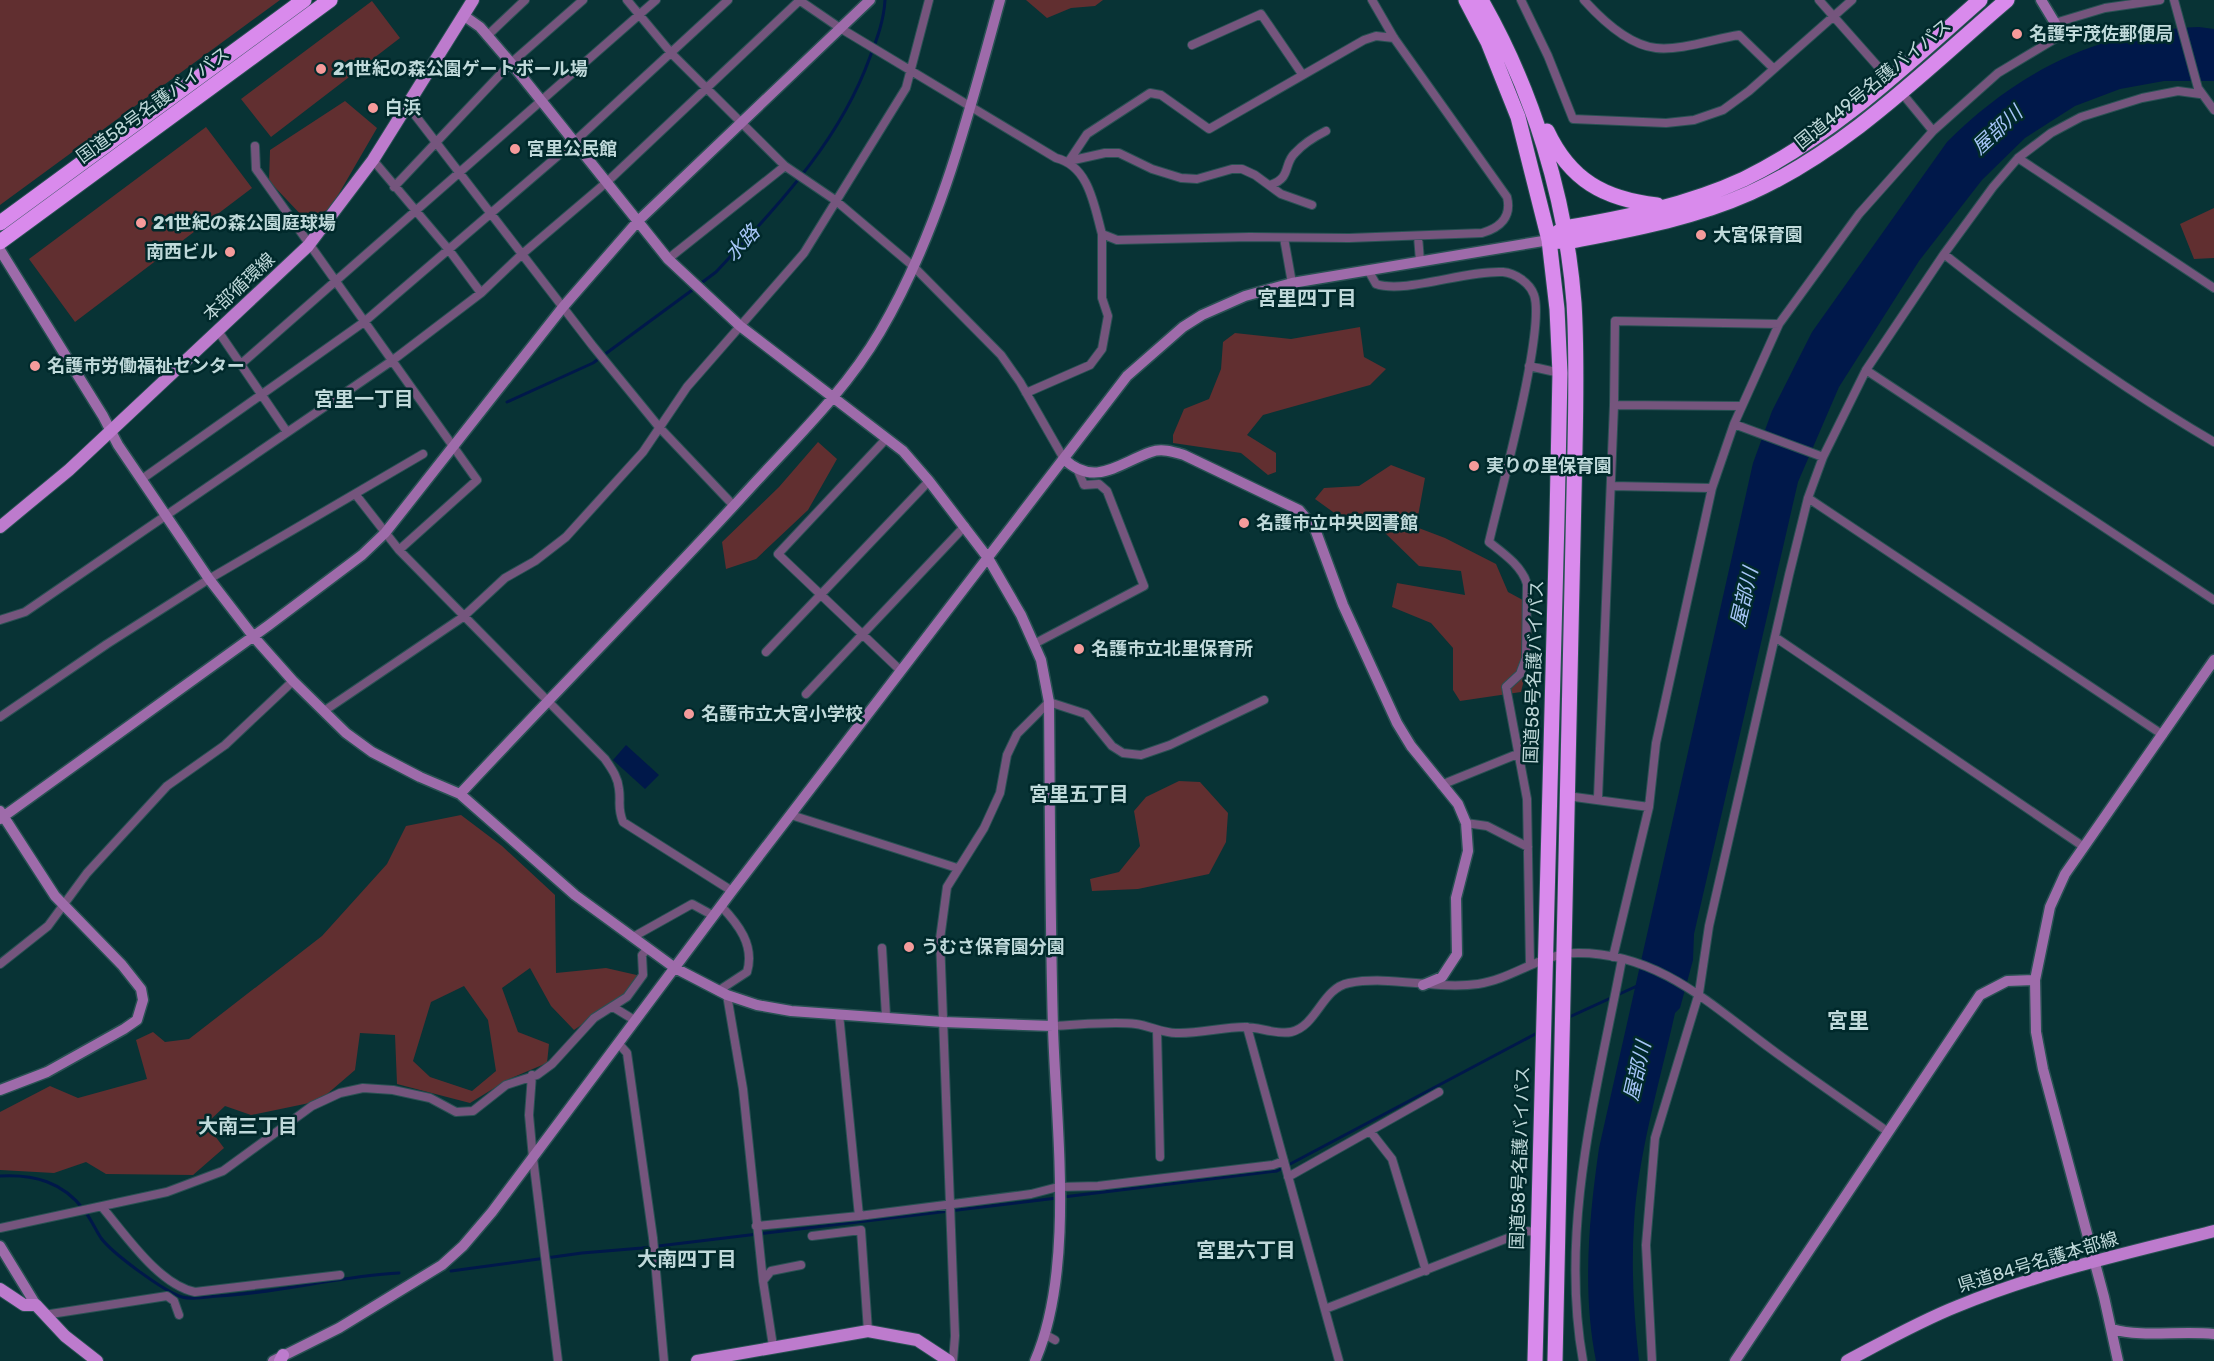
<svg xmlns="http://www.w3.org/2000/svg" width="2214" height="1361" font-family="Rubik,'Noto Sans JP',sans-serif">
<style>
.green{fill:#612f30;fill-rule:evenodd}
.water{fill:#00184a}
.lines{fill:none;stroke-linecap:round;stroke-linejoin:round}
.stream{stroke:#00184a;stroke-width:3}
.street-casing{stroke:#295153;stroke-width:10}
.secondary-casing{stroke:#295153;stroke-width:13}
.primary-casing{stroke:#295153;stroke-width:14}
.highway-casing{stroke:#295153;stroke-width:17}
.street{stroke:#75557d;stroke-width:8}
.secondary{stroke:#9e6baa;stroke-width:10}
.primary{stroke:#bd7bcd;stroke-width:12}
.highway{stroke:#d98aec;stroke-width:15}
.poi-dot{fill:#f59b9b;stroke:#00292b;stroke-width:2}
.labels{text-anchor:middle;stroke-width:5;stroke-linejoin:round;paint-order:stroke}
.poi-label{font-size:18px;font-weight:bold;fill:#bfd9da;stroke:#00292b;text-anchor:start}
.street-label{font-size:18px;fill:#bfd9da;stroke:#00292b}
.water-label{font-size:20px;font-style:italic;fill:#a7c6f8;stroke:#00292b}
.neighbourhood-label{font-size:20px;font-weight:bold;fill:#bfd9da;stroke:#00292b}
.quarter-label{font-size:21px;font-weight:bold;fill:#bfd9da;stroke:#00292b}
</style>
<rect width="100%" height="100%" fill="#083335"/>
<path class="green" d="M0,0H280L0,205Z
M1026,0H1103L1095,6L1071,8L1047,18Z
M372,1L400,38L271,137L241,99Z
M345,101L377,128L330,209L305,219L269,181L270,150Z
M206,127L252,188L75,322L29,259Z
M2214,208V258L2194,259L2180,224Z
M1360,327L1364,357L1386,369L1370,385L1263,415L1247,435L1276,453V472L1268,475L1241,453L1173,443V435L1184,409L1209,399L1221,369L1223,342L1235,333L1291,339Z
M818,442L837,459L808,510L756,559L726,569L722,542L779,487Z
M1391,465L1425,478L1416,527L1445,538L1496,564L1508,592L1530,604L1532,647L1521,692L1460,701L1453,690V648L1431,623L1392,607L1397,583L1465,595L1461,571L1419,566L1382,530L1381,515L1340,517L1315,499L1324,488L1359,486Z
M1179,781L1200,782L1228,813L1226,842L1209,874L1138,889L1092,891L1090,879L1119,872L1140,846L1134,811L1146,797Z
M461,815L502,846L555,895L556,973L606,968L641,976L632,990L574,1030L551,1006L530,968L502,988L518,1032L549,1044L547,1063L509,1079L470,1103L397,1084L395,1035L360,1033L355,1070L319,1101L251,1115L225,1106L206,1124L224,1148L193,1175L106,1174L86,1162L54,1173L0,1170V1112L50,1086L78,1098L147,1079L136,1040L153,1032L165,1042L189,1039L322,936L387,864L406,826ZM464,986L488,1020L496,1071L472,1091L430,1077L413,1061L431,1002Z"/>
<path class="water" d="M2199,27L2214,29V81H2164L2120,89L2075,106L2025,138L1982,180L1919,261L1839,387L1798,482L1694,934L1693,960L1680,1008L1675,1013C1660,1082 1638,1153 1634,1224C1631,1270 1634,1315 1639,1361H1596C1582,1291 1589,1218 1599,1148L1753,463L1772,411L1812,332L1947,142C2017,72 2099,30 2199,27Z
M626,745L659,775L645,789L613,760Z"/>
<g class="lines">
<path class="stream" d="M700,284L716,272C777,206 839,143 870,57C877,39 884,20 885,0
M507,402L593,363L695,288
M1567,1018L1637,986
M0,1176C34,1174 63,1182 84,1210C91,1219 95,1229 101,1238C112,1253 163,1291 182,1297C192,1300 207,1297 218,1296C279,1293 339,1276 399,1273
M1063,1197L1277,1171L1539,1032
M451,1271L582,1253L642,1248L1057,1198"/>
<g class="street-casing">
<path id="street" d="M627,0L672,54L785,166L835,200L913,266L1001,355L1020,382L1064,459
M799,0L840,28L1056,158C1089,166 1094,205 1102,234L1117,240L1250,237L1349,238L1482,233C1500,228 1512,217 1507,197L1394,38L1372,0
M1521,0L1548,56L1573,119L1666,123L1694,120L1723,110L1749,91L1852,0
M1584,0C1602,20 1628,45 1656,48C1679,51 1714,39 1739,35L1774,69
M1819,0L1889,79
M2174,0L2198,88L2214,110
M487,36L525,0
M1192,45L1261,14L1302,74
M1901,92L1933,131
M408,106L592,345L659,427L734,506
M255,146L256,169L477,480L399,550
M2018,158L2214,288
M373,160L449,250L481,293
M1069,161L1087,134L1150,93L1161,95L1209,129L1364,40L1376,36L1394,38
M1069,161L1105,153H1119L1152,169L1181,178L1197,179L1232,169H1242L1255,175L1281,194L1312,205
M1270,185C1292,178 1283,164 1295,153C1304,143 1314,137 1326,131
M394,187L511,63L583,0
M1418,236L1420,261
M1284,238L1292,283
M1944,254C2030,322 2120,387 2214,442
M668,259L785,166
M1368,270L1376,284C1405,294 1466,270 1503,272C1515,273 1530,283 1534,295C1546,329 1499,498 1489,542C1503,553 1522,566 1527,584L1526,658L1520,674L1506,687L1527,799L1530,965
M218,331L287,432
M241,364L656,0
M1529,366L1560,373
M1866,370L2214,600
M1026,393L1090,365L1102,349L1108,316L1102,298V234
M1614,405L1741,406
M1734,424L1823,457
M886,439L778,554L901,671
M142,479L364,322L574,142L728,0
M1611,486L1712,488
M356,495L399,550L605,759C611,768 618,777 619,789C621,803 617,807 623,822L732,891
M1808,498L2163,735
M0,620L25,612L393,360L481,293L521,255L608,181L800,0
M1775,637L2084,847
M1034,644L1144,586L1107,491L1099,484L1084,485L1078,471
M766,652L929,481
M806,694L965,526
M324,711L463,617L505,578L535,561L566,537L643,452L687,387L804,253L906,88L929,0
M0,717L107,644L209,579L423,454
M1441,785L1520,753
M1567,796L1649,807
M1598,798L1614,405L1615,321L1779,324
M791,815L957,868
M1466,823L1487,826L1528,847
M633,937L692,904L714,916
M882,948L886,1016
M1613,957L1649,807L1656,743L1712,488L1734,424L1779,324L1859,214L1933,131L1998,73L2058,37L2055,23L2105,8L2160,0
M0,964L48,926L87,873L167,786L225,745L293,681
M718,991L747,972C755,945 738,924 721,906
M727,995L743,1089L763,1281
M613,1007L636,1021
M1053,1026C1080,1025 1110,1021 1136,1024C1150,1026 1163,1033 1176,1033C1199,1034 1222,1027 1245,1027C1259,1027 1277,1035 1291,1032C1317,1026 1322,988 1349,983C1391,975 1435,990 1478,984C1513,979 1541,953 1578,953C1659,953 1711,1005 1771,1049C1810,1078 1849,1104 1888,1132
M1247,1027L1339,1361
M1157,1030L1160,1157
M619,1044L627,1053L653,1238L664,1361
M532,1075L529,1115L533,1158L558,1361
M1370,1131L1392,1159L1426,1271
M1288,1177L1439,1092
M102,1207C125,1234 159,1285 195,1292L340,1275
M859,1216L1031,1194L1058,1187L1098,1186L1273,1165L1284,1161
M756,1226L859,1216L839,1014
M0,1228L167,1192L223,1171L312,1106L340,1093L363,1088L393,1090L430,1098L456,1112L473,1111L506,1085L537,1075L552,1064L594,1018L627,997L643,975L642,955L648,948
M812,1236L861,1230L868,1331
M1325,1309L1526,1231L1537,1232
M44,1315L167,1296L174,1301L179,1315
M1046,1335L1055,1340
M773,1346L763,1281L771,1271L801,1265
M953,1361L955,1336L940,939L947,887L984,828L1000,793L1007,755L1017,734L1049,702L1086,714L1112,746L1123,753L1141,755L1170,745L1264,700
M1583,1361C1559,1227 1597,1091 1622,959
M1652,1361L1646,1245L1655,1138L1699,993L1709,926L1789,575L1808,498L1823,457L1866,370L1944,254L1993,187L2018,158L2051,133L2081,117L2142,98L2178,91L2200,94"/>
</g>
<g class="secondary-casing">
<path id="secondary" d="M2041,0L2055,23
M463,15L480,27L511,63L668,259L740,326L903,451L929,481L988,558L1021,615L1041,660L1049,702C1050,811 1050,920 1053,1028C1056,1128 1075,1269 1035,1361
M0,250L103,416L118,445L209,579L253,636L293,681L346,733L372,752L420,777L460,794L575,895L675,968L727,995L757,1005L791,1011L943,1022L1053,1026
M1064,459C1095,488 1119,463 1151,452C1162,448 1174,452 1184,455L1299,510L1315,529L1343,605L1397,723L1411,746L1458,804L1466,823L1468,851L1456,898L1457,954L1442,977L1423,985
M460,794C556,691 656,591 751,487C796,438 846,390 880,332C940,230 969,113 1000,0
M0,819L269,625L362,555L385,533L563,307L638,221L870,0
M0,1090L47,1072L124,1029L137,1020L143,1000L141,989L122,965L55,896L0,811
M0,1246L36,1305
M2112,1329C2143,1338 2181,1330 2214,1334
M273,1361L339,1328L442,1265L463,1246L492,1212L732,891L1127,376L1183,327L1202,315L1245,296L1292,283L1549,240
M1735,1361L1980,995L2007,981L2035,980
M2118,1361L2104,1297L2043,1069L2036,1032L2035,980L2050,907L2065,874L2214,660"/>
</g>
<g class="primary-casing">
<path id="primary" d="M0,527L69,470L308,246L373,160L473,0
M0,1289L24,1305H36L65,1336L97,1361
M280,1361L283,1355
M697,1361L868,1331L917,1340L949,1361
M1847,1361C1883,1342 1920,1321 1958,1306C2040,1272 2128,1253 2214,1231"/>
</g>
<g class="highway-casing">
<path id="highway" d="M1466,0L1488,42L1518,117L1549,240L1557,309L1560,373L1557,519L1535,1361
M1481,0C1533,91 1566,198 1574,303C1577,351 1576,400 1575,448L1555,1361
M1547,131C1570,180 1604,199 1657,205
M0,223L304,0
M1556,234L1564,228C1624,218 1688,205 1744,179C1834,135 1906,65 1980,0
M1558,241L1566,242C1628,230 1692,219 1750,193C1848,149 1926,69 2007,0
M0,242L330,0"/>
</g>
<use href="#street" class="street"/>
<use href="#secondary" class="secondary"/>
<use href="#primary" class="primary"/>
<use href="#highway" class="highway"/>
</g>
<g class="poi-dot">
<circle cx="2017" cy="34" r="6"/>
<circle cx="321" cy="69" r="6"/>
<circle cx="373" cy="108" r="6"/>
<circle cx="515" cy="149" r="6"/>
<circle cx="141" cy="223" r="6"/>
<circle cx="1701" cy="235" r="6"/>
<circle cx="230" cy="252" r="6"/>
<circle cx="35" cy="366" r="6"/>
<circle cx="1474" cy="466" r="6"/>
<circle cx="1244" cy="523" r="6"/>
<circle cx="1079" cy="649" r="6"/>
<circle cx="689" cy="714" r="6"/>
<circle cx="909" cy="947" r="6"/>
</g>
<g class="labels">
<g class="poi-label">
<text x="2029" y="40">名護宇茂佐郵便局</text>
<text x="333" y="75">21世紀の森公園ゲートボール場</text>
<text x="385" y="114">白浜</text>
<text x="527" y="155">宮里公民館</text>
<text x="153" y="229">21世紀の森公園庭球場</text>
<text x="1713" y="241">大宮保育園</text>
<text x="218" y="258" text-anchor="end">南西ビル</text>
<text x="47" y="372">名護市労働福祉センター</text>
<text x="1486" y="472">実りの里保育園</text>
<text x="1256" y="529">名護市立中央図書館</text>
<text x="1091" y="655">名護市立北里保育所</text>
<text x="701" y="720">名護市立大宮小学校</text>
<text x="921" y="953">うむさ保育園分園</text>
</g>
<g class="street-label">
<text transform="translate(1873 84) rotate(-39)" y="6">国道449号名護バイパス</text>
<text transform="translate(153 105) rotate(-36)" y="6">国道58号名護バイパス</text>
<text transform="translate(239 287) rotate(-43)" y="6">本部循環線</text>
<text transform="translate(1534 672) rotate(-88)" y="6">国道58号名護バイパス</text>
<text transform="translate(1520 1158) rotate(-88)" y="6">国道58号名護バイパス</text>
<text transform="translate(2038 1262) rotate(-17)" y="6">県道84号名護本部線</text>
</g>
<g class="water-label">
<text transform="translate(1997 130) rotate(-43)" y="7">屋部川</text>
<text transform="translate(742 243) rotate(-47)" y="7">水路</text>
<text transform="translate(1744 597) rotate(-77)" y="7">屋部川</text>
<text transform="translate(1637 1071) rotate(-77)" y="7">屋部川</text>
</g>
<g class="neighbourhood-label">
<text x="1307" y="305">宮里四丁目</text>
<text x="364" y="406">宮里一丁目</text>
<text x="1079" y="801">宮里五丁目</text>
<text x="248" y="1133">大南三丁目</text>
<text x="1246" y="1257">宮里六丁目</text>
<text x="687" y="1266">大南四丁目</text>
</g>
<g class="quarter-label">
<text x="1848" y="1028">宮里</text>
</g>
</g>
</svg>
